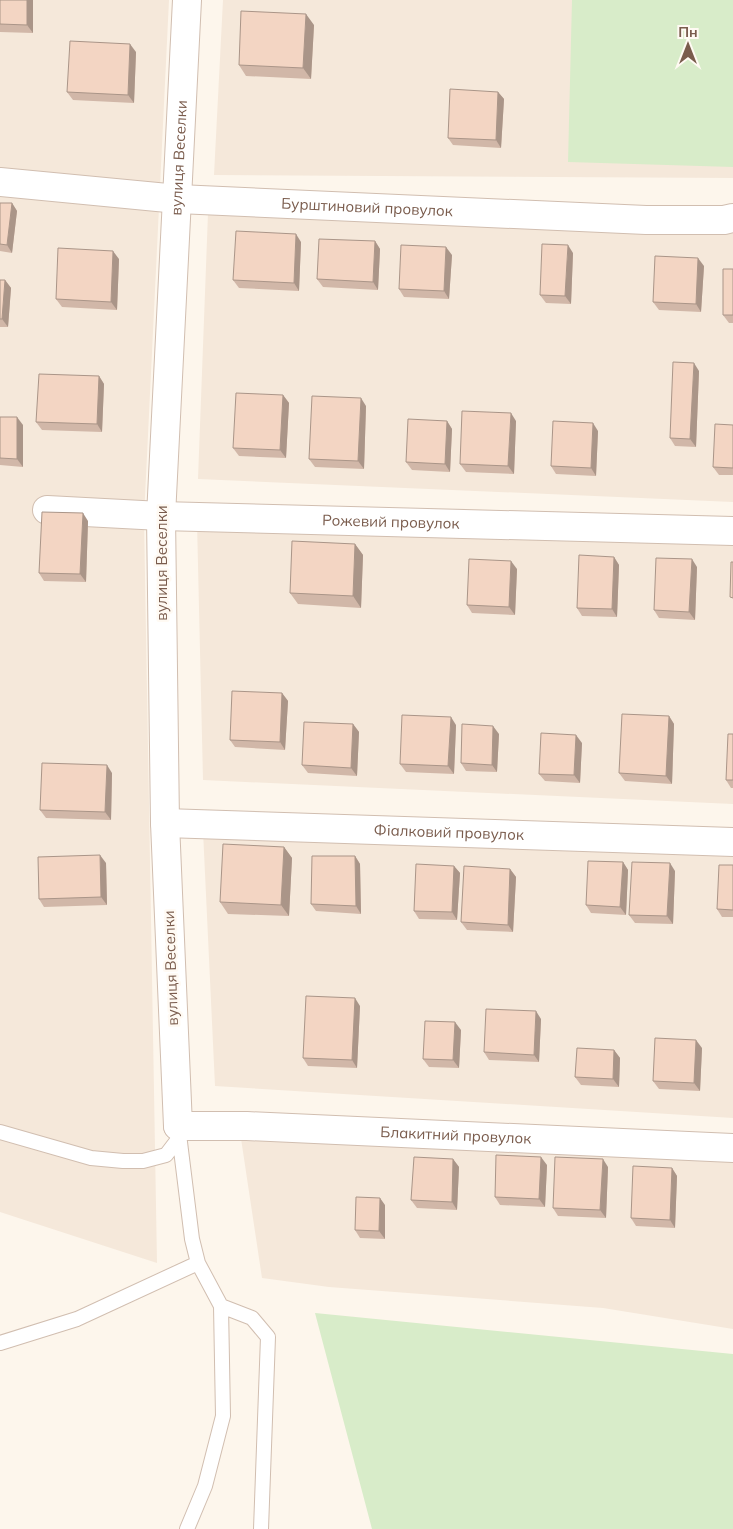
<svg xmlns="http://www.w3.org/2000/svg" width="733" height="1529" font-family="Mulish,sans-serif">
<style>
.residential{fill:#f5e8da}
.green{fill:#d8ecc9}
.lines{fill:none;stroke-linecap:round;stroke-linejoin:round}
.service-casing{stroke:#d1beb0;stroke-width:16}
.minor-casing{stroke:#d1beb0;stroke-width:30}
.tertiary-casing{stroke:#d1beb0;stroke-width:30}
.service{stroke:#fff;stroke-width:14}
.minor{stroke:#fff;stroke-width:28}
.tertiary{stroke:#fff;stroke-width:28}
.wall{fill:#d1b7a8}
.shaded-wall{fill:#aa9588}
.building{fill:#f3d5c3;stroke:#aa9588}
.labels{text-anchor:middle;stroke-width:5;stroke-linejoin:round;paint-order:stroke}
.street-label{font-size:15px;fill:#7a5c4d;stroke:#fffaf3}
</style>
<rect width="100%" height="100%" fill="#fdf6ec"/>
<path class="residential" d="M0,0H169L144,518L157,1263L0,1212Z
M223,0H733V178L214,175Z
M208,213L733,227V502L198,479Z
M197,522L733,538V804L203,780Z
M203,831L733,848V1118L215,1086Z
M240,1132L733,1155V1329L603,1308L329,1287L262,1278Z"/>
<path class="green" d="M572,0H733V167L568,162Z
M315,1313L733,1354V1529H372Z"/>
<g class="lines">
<g class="service-casing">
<path id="service" d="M178,1126L192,1239L198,1263L221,1306L252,1318L268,1337L261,1529
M0,1132L91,1158L123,1161H143L166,1155L179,1138
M0,1343L77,1319L198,1263
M187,1529L205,1486L223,1416L221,1306"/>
</g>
<g class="minor-casing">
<g id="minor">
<path id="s1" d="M0,182L178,199L646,220H724L733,218"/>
<path id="s2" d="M47,510L161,516L733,531"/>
<path id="s3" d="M165,823L733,842"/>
<path id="s4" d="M178,1126H247L733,1148"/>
</g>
</g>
<g class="tertiary-casing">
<g id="tertiary">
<path id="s5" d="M178,1126L165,823L161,516L187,0"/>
</g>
</g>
<use href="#service" class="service"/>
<use href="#minor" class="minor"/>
<use href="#tertiary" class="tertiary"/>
</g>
<path class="wall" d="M0,0H33V33L0,32Z
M314,25L311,79L246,76L239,65Z
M136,52L134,103L73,100L67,92Z
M498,92L504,99L501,148L453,145L448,138Z
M0,203H12L17,211L12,253L0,251Z
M375,241L380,249L378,290L323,287L317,279Z
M301,242L299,291L239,288L233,280Z
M573,253L571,304L546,303L540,295Z
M452,255L449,299L404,297L399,289Z
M119,259L117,310L62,307L56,299Z
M704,266L701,312L659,310L653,302Z
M733,269V323H729L723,315Z
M0,280H5L11,288L8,327H0Z
M699,371L696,447L675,446L670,438Z
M99,376L104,384L102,432L42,430L36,422Z
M283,395L289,403L286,458L239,456L233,448Z
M366,406L364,469L315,467L309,459Z
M0,417L23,425V467L0,465Z
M447,421L452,429L450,472L412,470L406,462Z
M516,421L514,474L466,472L460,464Z
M733,425V475H719L713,467Z
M598,431L596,476L556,474L551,466Z
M88,521L86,582L44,581L39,573Z
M355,544L363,555L361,608L298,604L290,593Z
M614,557L619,565L617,617L582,616L577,608Z
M697,567L695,620L659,618L654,610Z
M517,569L515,615L472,613L467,605Z
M282,693L288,701L285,750L235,747L230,740Z
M669,716L674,724L672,784L625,781L619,773Z
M353,724L359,732L357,776L308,773L302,765Z
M456,725L454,774L406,772L400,764Z
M499,734L497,772L466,771L461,763Z
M733,734V788H731L726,780Z
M582,743L580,783L545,781L539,774Z
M112,773L111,820L46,818L40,810Z
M284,847L292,858L289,916L228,914L220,902Z
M355,856L360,864L361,914L316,911L311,904Z
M623,862L628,870L626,915L591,913L586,905Z
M106,863L107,905L44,907L39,899Z
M733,865V917H722L717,909Z
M454,866L460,873L457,920L419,919L414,911Z
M510,869L516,877L513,932L467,930L461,922Z
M675,871L673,924L635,923L629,915Z
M360,1006L357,1068L308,1066L303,1058Z
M541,1019L539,1062L489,1060L484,1052Z
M461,1030L459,1068L429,1067L423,1059Z
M702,1048L700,1091L659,1089L653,1081Z
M614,1050L620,1058L619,1087L581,1085L575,1077Z
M453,1159L459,1167L457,1210L417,1208L411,1200Z
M547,1165L545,1207L500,1205L495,1197Z
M608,1167L606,1218L558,1216L553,1208Z
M672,1168L677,1176L675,1228L636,1226L631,1218Z
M385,1205V1239L360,1238L355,1230Z"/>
<path class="shaded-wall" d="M27,0H33V33L27,25Z
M306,14L314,25L311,79L303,68Z
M130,44L136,52L134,103L128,95Z
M498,92L504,99L501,148L496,140Z
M12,203L17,211L12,253L7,245Z
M296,234L301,242L299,291L294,283Z
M375,241L380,249L378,290L373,282Z
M568,245L573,253L571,304L565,296Z
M446,247L452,255L449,299L444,291Z
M113,251L119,259L117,310L111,302Z
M698,258L704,266L701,312L696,304Z
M5,280L11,288L8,327L2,319Z
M694,363L699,371L696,447L690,439Z
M99,376L104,384L102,432L97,424Z
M283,395L289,403L286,458L280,450Z
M361,398L366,406L364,469L358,461Z
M511,413L516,421L514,474L508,466Z
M17,417L23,425V467L17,459Z
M447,421L452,429L450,472L445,464Z
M593,423L598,431L596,476L591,468Z
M83,513L88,521L86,582L80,574Z
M355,544L363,555L361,608L353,596Z
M614,557L619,565L617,617L612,609Z
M692,559L697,567L695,620L689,612Z
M511,561L517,569L515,615L509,607Z
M282,693L288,701L285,750L280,742Z
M669,716L674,724L672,784L666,776Z
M451,717L456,725L454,774L448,766Z
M353,724L359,732L357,776L351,768Z
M493,726L499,734L497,772L492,765Z
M576,735L582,743L580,783L574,775Z
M107,765L112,773L111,820L105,812Z
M284,847L292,858L289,916L281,905Z
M100,855L106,863L107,905L101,897Z
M355,856L360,864L361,914L356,906Z
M623,862L628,870L626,915L620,907Z
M670,863L675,871L673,924L667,916Z
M454,866L460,873L457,920L452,912Z
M510,869L516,877L513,932L508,925Z
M355,998L360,1006L357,1068L352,1060Z
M536,1011L541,1019L539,1062L534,1055Z
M455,1022L461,1030L459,1068L453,1060Z
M696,1040L702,1048L700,1091L694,1083Z
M614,1050L620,1058L619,1087L613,1079Z
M541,1157L547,1165L545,1207L539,1199Z
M453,1159L459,1167L457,1210L452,1202Z
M603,1159L608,1167L606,1218L600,1210Z
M672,1168L677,1176L675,1228L670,1220Z
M380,1198L385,1205V1239L379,1231Z"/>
<path class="building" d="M0,0H27V25L0,24Z
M241,11L306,14L303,68L239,65Z
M70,41L130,44L128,95L67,92Z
M450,89L498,92L496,140L448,138Z
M0,203H12L7,245L0,244Z
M236,231L296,234L294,283L233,280Z
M319,239L375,241L373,282L317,279Z
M542,244L568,245L565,296L540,295Z
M401,245L446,247L444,291L399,289Z
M58,248L113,251L111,302L56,299Z
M655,256L698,258L696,304L653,302Z
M723,269H733V315H723Z
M0,280H5L2,319H0Z
M673,362L694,363L690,439L670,438Z
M39,374L99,376L97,424L36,422Z
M236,393L283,395L280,450L233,448Z
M312,396L361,398L358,461L309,459Z
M462,411L511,413L508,466L460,464Z
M0,417H17V459L0,458Z
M408,419L447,421L445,464L406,462Z
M553,421L593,423L591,468L551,466Z
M715,424L733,425V468L713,467Z
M42,512L83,513L80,574L39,573Z
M292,541L355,544L353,596L290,593Z
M579,555L614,557L612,609L577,608Z
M656,558L692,559L689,612L654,610Z
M469,559L511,561L509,607L467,605Z
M731,562H733V598L730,597Z
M232,691L282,693L280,742L230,740Z
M622,714L669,716L666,776L619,773Z
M402,715L451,717L448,766L400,764Z
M304,722L353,724L351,768L302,765Z
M462,724L493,726L492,765L461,763Z
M541,733L576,735L574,775L539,774Z
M728,734H733V780H726Z
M42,763L107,765L105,812L40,810Z
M223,844L284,847L281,905L220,902Z
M100,855L101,897L39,899L38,857Z
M312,856H355L356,906L311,904Z
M588,861L623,862L620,907L586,905Z
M632,862L670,863L667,916L629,915Z
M416,864L454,866L452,912L414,911Z
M719,865H733V910L717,909Z
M464,866L510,869L508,925L461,922Z
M306,996L355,998L352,1060L303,1058Z
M486,1009L536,1011L534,1055L484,1052Z
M425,1021L455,1022L453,1060L423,1059Z
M655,1038L696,1040L694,1083L653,1081Z
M577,1048L614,1050L613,1079L575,1077Z
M496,1155L541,1157L539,1199L495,1197Z
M414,1157L453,1159L452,1202L411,1200Z
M555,1157L603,1159L600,1210L553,1208Z
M633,1166L672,1168L670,1220L631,1218Z
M356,1197L380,1198L379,1231L355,1230Z"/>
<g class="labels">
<g class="street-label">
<text dy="5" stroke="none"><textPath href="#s5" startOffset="969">вулиця Веселки</textPath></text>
<text dy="5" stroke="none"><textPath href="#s1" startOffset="368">Бурштиновий провулок</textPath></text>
<text dy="5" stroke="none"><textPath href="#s2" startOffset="344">Рожевий провулок</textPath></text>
<text transform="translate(162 563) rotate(-90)" y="5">вулиця Веселки</text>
<text dy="5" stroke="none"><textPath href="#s3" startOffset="284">Фіалковий провулок</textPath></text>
<text transform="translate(171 968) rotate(-92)" y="5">вулиця Веселки</text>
<text dy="5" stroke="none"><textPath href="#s4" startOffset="278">Блакитний провулок</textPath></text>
</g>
</g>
<g transform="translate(688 45)" stroke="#fffaf3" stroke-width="4" paint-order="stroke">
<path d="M0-4L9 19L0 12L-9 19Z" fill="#7a5c4d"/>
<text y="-8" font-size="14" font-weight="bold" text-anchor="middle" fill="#7a5c4d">Пн</text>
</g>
</svg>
